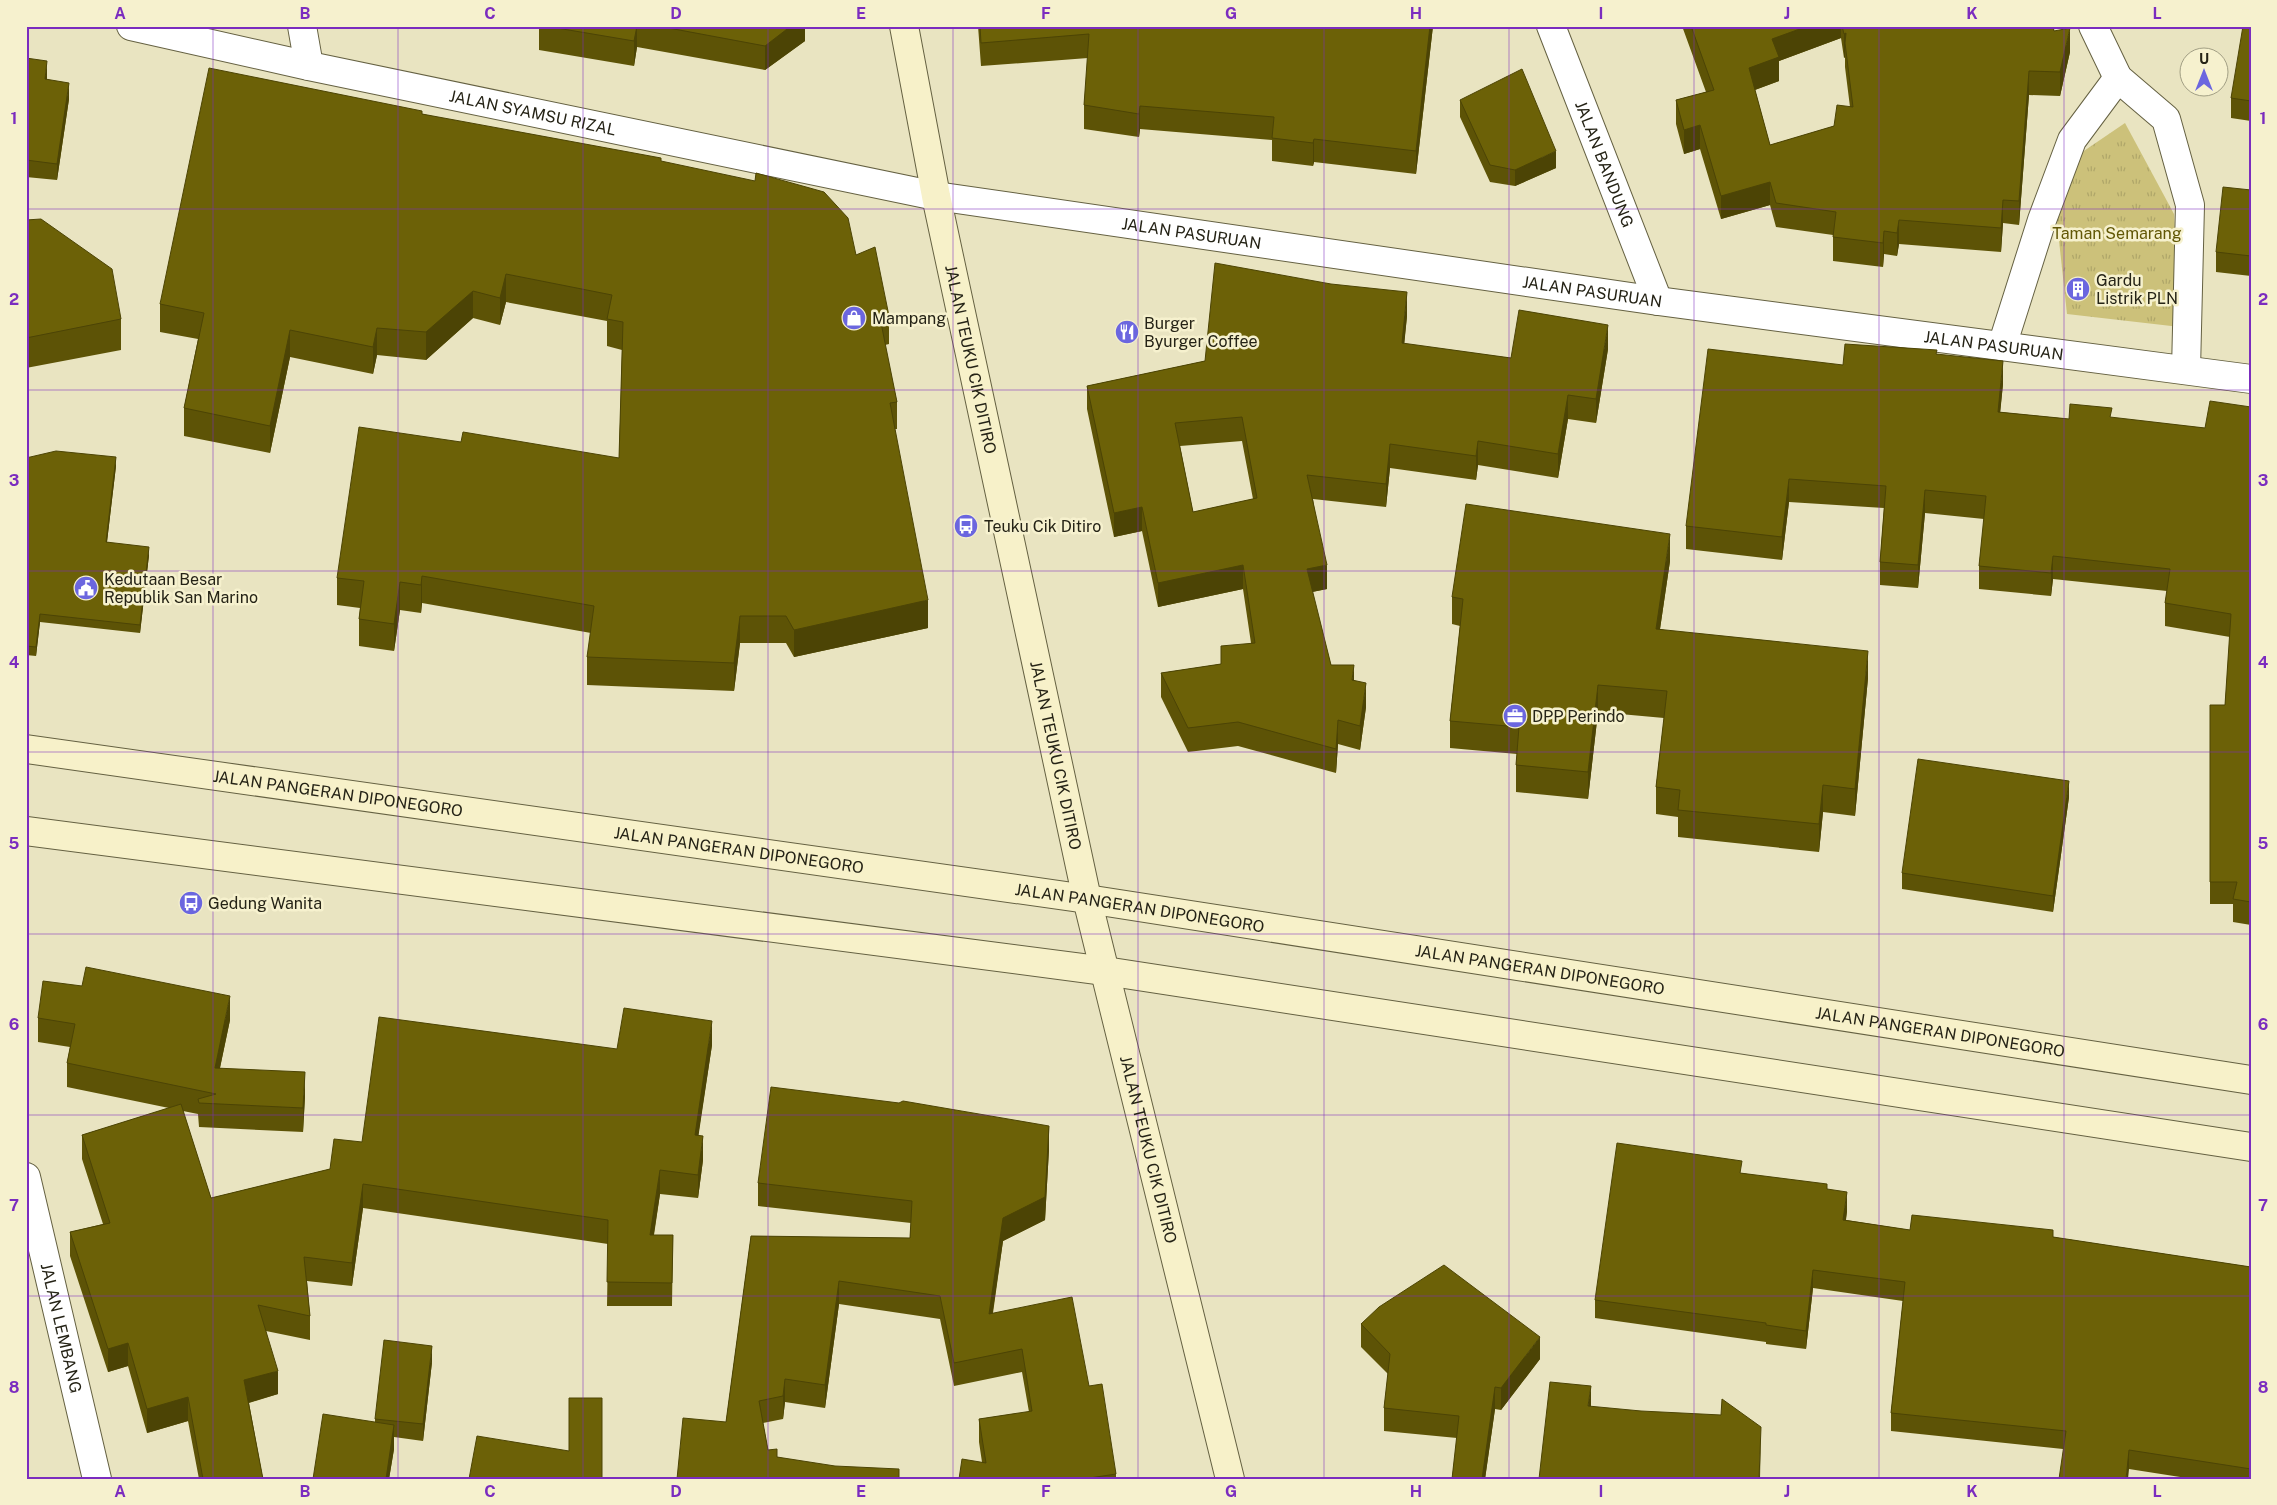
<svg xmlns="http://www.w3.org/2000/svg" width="2277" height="1505" font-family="'Public Sans',sans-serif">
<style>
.park{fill:url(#park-tufts)}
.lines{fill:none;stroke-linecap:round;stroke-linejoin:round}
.minor-casing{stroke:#656142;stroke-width:30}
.tertiary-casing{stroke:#656142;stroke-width:30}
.secondary-casing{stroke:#656142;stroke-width:30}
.minor{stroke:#fff;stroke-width:28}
.tertiary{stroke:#fff;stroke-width:28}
.secondary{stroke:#f7f1c9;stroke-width:28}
.wall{fill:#5d5306;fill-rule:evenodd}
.shaded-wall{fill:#4c4405}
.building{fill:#6c6107;stroke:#4c4405;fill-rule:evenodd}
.grid{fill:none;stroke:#7b2cbf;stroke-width:1;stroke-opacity:0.55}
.labels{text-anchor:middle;stroke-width:5;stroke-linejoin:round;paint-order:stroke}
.street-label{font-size:16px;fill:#252316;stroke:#f6f1ce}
.park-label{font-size:16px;fill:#615705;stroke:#f6f1ce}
.poi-label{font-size:16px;fill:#252316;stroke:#f6f1ce;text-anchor:start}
.neatline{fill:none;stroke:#7b2cbf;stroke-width:2}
.grid-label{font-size:16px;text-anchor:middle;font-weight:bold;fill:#7b2cbf}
</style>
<defs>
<pattern id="park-tufts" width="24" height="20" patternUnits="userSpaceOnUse" patternTransform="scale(1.25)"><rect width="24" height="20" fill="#ccc17a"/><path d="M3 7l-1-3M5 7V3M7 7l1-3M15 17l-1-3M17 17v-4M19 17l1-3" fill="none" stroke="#afa669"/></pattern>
</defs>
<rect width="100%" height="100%" fill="#e9e4c1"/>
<path class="park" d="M2125,123L2174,214L2180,327L2067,314L2056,213L2075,157Z"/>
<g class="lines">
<g class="minor-casing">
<g id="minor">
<path d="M302,26L309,66"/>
<path id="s1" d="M1551,26L1658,301"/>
<path d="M2093,26L2118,78L2166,119L2190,205L2186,370"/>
<path d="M2002,346L2042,220L2072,140L2118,78"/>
<path id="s2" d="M26,1177L97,1479"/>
</g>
</g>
<g class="tertiary-casing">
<g id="tertiary">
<path id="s3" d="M131,26L309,66L936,196L1658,301L2251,379"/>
</g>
</g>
<g class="secondary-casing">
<g id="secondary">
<path id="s4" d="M904,26L936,196L1087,899L1230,1479"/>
<path id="s5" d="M26,749L1087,899L2251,1080"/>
<path d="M26,831L1105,971L2251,1147"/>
</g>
</g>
<use href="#minor" class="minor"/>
<use href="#tertiary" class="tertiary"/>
<use href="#secondary" class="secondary"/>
</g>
<path class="wall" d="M539,26H805V41L765,70L637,47L634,66L539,50Z
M978,26H1433L1416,174L1314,162L1313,166L1272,161V140L1140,129L1139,137L1084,129V105L1088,58L981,66Z
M1682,26H2053L2054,31L2070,52L2060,96L2029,95L2019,225L2003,223L2001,252L1899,244L1897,256L1884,254L1883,267L1833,261V235L1776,227L1770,205L1721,219L1700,149L1684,154L1676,124V100L1706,92ZM1841,38L1844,58L1845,57V67L1850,107L1834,126L1770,145L1755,90L1779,81V61Z
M2251,26V121L2231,118V98Z
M26,58L47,77V80L69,99L57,180L26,177Z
M1460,100L1556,168L1515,186L1490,182L1460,117Z
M422,114L661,162L856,255L889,316V344L885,345L897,402V429H895L928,628L794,657L786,643H740L734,691L587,685V657L591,633L422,603L421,613L400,610L394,651L359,646V619L360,608L337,605V578L461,442L619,458L622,350L607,346V321L506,302L500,325L473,318L426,360L377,355L373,374L290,357L270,453L184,436V408L198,339L160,332V304Z
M2251,190V276L2216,272V252Z
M26,220L121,319V350L26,368Z
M1407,316L1404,344L1511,358L1608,349L1596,423L1568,419L1558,478L1478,465L1476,480L1390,468L1386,507L1313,499L1327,589L1312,592L1331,665L1354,681L1366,707L1360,750L1338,744L1336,773L1238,746L1188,752L1161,697V673L1221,664L1251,643L1243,589L1158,607L1142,531L1114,537L1087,409V386L1205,361ZM1242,441L1253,499L1193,512L1180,446Z
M1937,354L2003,384L2000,412L2069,419L2112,418L2205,428L2251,407V925L2233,922V904H2210V705H2225L2230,637L2165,626V603L2167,591L2053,579L2051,596L1979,589V566L1984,519L1925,513L1918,588L1880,585V562L1884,508L1789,502L1782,560L1686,549V526Z
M26,458L116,466L107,542L149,555L140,633L40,622L36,656L26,655Z
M1670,561L1660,629L1868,678L1855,816L1823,812L1819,852L1678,837V817L1656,814V787L1664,718L1598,712L1588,799L1516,792V765L1517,754L1450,748V721L1460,626L1452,624V597Z
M2069,797L2053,912L1902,889V873Z
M38,1018L230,1020L220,1068L305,1096L303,1132L199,1127L198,1114L183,1111L211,1198L330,1169L362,1142L617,1049L712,1045L698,1136L703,1160L698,1198L660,1194L654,1235H673L672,1306H607L608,1244L363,1208L352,1286L307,1281L310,1316V1340L266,1331L278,1394L249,1403L263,1479H199L188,1421L147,1433L128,1366L108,1372L70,1256V1232L103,1224L82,1159V1135L169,1108L67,1087V1063L70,1047L38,1042Z
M1049,1149L1045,1220L1003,1241L993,1313L1089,1386L1116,1474V1479H959L982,1462L979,1442V1419L1029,1412L1022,1372L954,1386L940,1319L839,1304L825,1408L785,1402L783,1419L763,1423L768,1450L777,1457L899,1479H677L726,1422L751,1236L910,1238L911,1223L758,1206V1183Z
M1742,1173L1827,1189L1847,1211L1846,1220L1910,1230L2053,1237L2251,1267V1479H2193L2129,1469L2063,1449L1891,1431V1413L1903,1301L1813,1288L1806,1349L1766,1344V1342L1595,1318V1300Z
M1361,1324L1540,1359L1501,1410L1495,1409L1485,1479H1452L1457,1438L1384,1431V1408L1388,1374L1361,1347Z
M432,1362L423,1441L394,1437V1449L389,1479H313L375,1422V1419Z"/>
<path class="shaded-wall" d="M637,26V47L634,66V41Z
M791,26H805V41L765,70V46Z
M1430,26H1433L1416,174V151Z
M1808,26H1841V38L1779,61V81L1749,92V68L1772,39Z
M2070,28V52L2060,96V72Z
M1846,33L1845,43V57L1844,58V34Z
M47,61V77L45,96V79Z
M2029,71V95L2019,225V201Z
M69,83V99L57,180V164Z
M1140,106V129L1139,137V114Z
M1700,125V149L1684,154V130Z
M1314,139V162L1313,166V143Z
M1556,151V168L1515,186V170Z
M1770,182V205L1721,219V196Z
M2003,200V223L2001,252V228Z
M1899,220V244L1897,256V233Z
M1884,231V254L1883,267V243Z
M506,274V302L500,325V298Z
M473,291V318L426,360V332Z
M1407,292V316L1402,367V343Z
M1608,325V349L1596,423V399Z
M377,328V355L373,374V347Z
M290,330V357L270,453V426Z
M2003,361V384L1998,435V412Z
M1568,395V419L1558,478V454Z
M1478,441V465L1476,480V456Z
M1390,444V468L1386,507V484Z
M116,457V466L106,550V542Z
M1789,479V502L1782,560V537Z
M1925,490V513L1918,588V565Z
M1142,507V531L1114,537V513Z
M1670,534V561L1656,656V629Z
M149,547V555L140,633V625Z
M2053,556V579L2051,596V573Z
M1243,565V589L1158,607V583Z
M1327,565V589L1307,593V569Z
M422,576V603L421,613V585Z
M400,582V610L394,651V624Z
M928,600V628L794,657V630Z
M40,614V622L36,656V647Z
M740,616V643L734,691V663Z
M1868,651V678L1855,816V789Z
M1354,665V689L1352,680Z
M1366,683V707L1360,750V726Z
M1598,685V712L1588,799V772Z
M1338,720V744L1336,773V749Z
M2069,781V797L2053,912V896Z
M1823,785V812L1819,852V824Z
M230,996V1020L215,1091V1068Z
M712,1021V1045L695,1159V1135Z
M305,1072V1096L303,1132V1108Z
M1049,1126V1149L1045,1220L1003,1241L989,1337V1314L1003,1218Z
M703,1136V1160L698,1198V1175Z
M660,1170V1194L650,1258V1235Z
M363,1184V1208L352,1286V1263Z
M1847,1192V1211L1843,1239V1220Z
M1813,1270V1288L1806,1349V1331Z
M839,1281V1304L825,1408V1385Z
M1540,1337V1359L1501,1410V1388Z
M128,1343V1366L108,1372V1349Z
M432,1346V1362L423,1441V1424Z
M278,1371V1394L244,1404V1380Z
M785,1379V1402L783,1419V1396Z
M1591,1386V1409L1588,1406Z
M1495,1387V1409L1485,1479H1482Z
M188,1397V1421L147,1433V1409Z
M394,1425V1449L389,1479H386Z
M1761,1427L1760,1479H1759Z
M2129,1450V1469L2128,1479H2126Z"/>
<path class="building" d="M545,26H637L634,41Z
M658,26H791L765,46Z
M980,26H1430L1416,151L1314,139L1313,143L1272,138L1274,117L1140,106L1139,114L1084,105L1089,34L981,43Z
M1691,26H1808L1772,39L1779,57L1749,68L1770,145L1834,126L1837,105L1853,107L1845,43L1846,33L1844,34L1842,26H2053L2054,31L2070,28L2060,72L2029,71L2019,201L2003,200L2001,228L1899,220L1897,233L1884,231L1883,243L1833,237L1836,212L1776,203L1770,182L1721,196L1700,125L1684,130L1676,100L1714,90Z
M2243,26H2251V101L2231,98Z
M26,58L47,61L45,79L69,83L57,164L26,160Z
M209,68L422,111V114L661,158V161L755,181L756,173L824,192L848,218L856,255L875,247L889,316L880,318L897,402L890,403L928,600L794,630L786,616H740L734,663L587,657L594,606L422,576L421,585L400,582L394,624L359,619L364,581L337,578L359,427L461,442L463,432L619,458L623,322L607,319L612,295L506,274L500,298L473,291L426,332L377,328L373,347L290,330L270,426L184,408L204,313L160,304Z
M1522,69L1556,151L1515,170L1490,165L1460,100Z
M2223,187L2251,190V256L2216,252Z
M41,219L112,269L121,319L26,338V220Z
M1215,263L1331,284L1407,292L1402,343L1511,358L1519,310L1608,325L1596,399L1568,395L1558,454L1478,441L1476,456L1390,444L1386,484L1307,475L1327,565L1307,569L1331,665H1354L1352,680L1366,683L1360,726L1338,720L1336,749L1238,722L1188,728L1161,673L1221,664V646L1255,643L1243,565L1158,583L1142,507L1114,513L1087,386L1205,361ZM1242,417L1257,498L1193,512L1175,423Z
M1845,344L1937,350L1936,354L2003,361L1998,412L2069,419L2070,404L2112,408L2110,417L2205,428L2210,401L2251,407V902L2233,899L2237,882H2210V705H2225L2231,614L2165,603L2170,569L2053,556L2051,573L1979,566L1986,496L1925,490L1918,565L1880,562L1886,486L1789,479L1782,537L1686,526L1708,349L1843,365Z
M56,451L116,457L106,542L149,547L140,625L40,614L36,647L26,646V458Z
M1466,504L1670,534L1656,629L1868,651L1855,789L1823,785L1819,824L1678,810L1680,790L1656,787L1667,691L1598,685L1588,772L1516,765L1519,727L1450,721L1463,599L1452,597Z
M1918,759L2069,781L2053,896L1902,873Z
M86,967L230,996L215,1068L305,1072L303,1108L199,1103L198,1099L216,1094L67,1063L75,1024L38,1018L43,981L82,986Z
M624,1008L712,1021L695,1135L703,1136L698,1175L660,1170L650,1235H673L672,1283L607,1282L608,1220L363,1184L352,1263L304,1257L310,1316L258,1305L278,1371L244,1380L263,1479H203L188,1397L147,1409L128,1343L108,1349L70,1232L110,1223L82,1135L181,1104L211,1198L330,1169L334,1139L362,1142L379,1017L617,1049Z
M771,1087L899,1103L903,1101L1049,1126L1045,1197L1003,1218L989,1314L1072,1297L1089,1386L1102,1384L1116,1474L1083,1479H959L962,1459L986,1463L979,1419L1032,1411L1022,1349L954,1363L940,1296L839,1281L825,1385L785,1379L783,1396L759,1401L768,1450L777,1449V1457L835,1466L899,1469V1479H677L683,1418L726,1422L751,1236L910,1238L912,1201L758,1183Z
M1617,1143L1742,1161L1740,1173L1827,1184V1189L1847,1192L1843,1220L1910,1230L1912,1215L2053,1230V1237L2251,1267V1469L2129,1450L2126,1479H2059L2066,1431L1891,1413L1905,1282L1813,1270L1806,1331L1766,1325V1323L1595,1300Z
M1444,1265L1540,1337L1501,1388L1495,1387L1482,1479H1452L1459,1416L1384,1408L1390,1354L1361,1324L1379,1307Z
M384,1340L432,1346L423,1424L375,1419Z
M1550,1382L1591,1386L1588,1406L1641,1411L1721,1415L1722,1399L1761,1427L1759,1479H1539Z
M569,1398H602V1479H469L477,1436L569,1451Z
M323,1414L394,1425L386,1479H313Z"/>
<path class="grid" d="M213,26V1479M398,26V1479M583,26V1479M768,26V1479M953,26V1479M1138,26V1479M1324,26V1479M1509,26V1479M1694,26V1479M1879,26V1479M2064,26V1479M26,209H2251M26,390H2251M26,571H2251M26,752H2251M26,934H2251M26,1115H2251M26,1296H2251"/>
<defs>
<g id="building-disc" transform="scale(1.25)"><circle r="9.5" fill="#6b66df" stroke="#f6f1ce"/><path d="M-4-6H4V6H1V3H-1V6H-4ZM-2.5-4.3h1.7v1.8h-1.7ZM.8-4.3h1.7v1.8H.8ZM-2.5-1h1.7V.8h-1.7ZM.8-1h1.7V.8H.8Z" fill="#fff"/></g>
<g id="shop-disc" transform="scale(1.25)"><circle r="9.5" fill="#6b66df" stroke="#f6f1ce"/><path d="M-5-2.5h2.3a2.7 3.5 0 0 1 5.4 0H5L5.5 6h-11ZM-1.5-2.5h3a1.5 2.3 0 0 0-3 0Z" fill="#fff"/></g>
<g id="restaurant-disc" transform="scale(1.25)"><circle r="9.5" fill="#6b66df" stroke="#f6f1ce"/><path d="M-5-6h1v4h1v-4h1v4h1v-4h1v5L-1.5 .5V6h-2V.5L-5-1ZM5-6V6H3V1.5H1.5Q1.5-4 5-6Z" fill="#fff"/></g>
<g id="bus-disc" transform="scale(1.25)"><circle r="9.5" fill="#6b66df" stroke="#f6f1ce"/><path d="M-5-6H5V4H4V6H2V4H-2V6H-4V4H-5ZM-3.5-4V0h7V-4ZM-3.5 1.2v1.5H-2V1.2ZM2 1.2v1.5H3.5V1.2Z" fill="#fff"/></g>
<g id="civic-disc" transform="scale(1.25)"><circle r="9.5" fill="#6b66df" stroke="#f6f1ce"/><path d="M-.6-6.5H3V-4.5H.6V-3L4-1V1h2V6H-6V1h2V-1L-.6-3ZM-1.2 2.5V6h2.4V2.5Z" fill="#fff"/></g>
<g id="office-disc" transform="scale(1.25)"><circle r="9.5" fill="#6b66df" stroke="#f6f1ce"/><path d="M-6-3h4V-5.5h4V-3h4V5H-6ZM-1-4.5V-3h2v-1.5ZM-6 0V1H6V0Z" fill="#fff"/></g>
</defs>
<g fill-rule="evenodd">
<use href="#building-disc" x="2078" y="289"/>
<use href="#shop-disc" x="854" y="318"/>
<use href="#restaurant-disc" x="1127" y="332"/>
<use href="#bus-disc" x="966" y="526"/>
<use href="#civic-disc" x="86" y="588"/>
<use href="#office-disc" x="1515" y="716"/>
<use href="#bus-disc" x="191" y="903"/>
</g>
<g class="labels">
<g class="street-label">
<text dy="6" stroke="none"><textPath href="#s3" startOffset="411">JALAN SYAMSU RIZAL</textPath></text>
<text dy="6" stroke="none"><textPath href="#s1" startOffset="148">JALAN BANDUNG</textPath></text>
<text dy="6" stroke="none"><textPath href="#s3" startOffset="1081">JALAN PASURUAN</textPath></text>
<text dy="6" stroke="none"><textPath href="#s3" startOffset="1486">JALAN PASURUAN</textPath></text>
<text dy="6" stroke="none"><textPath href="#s3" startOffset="1891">JALAN PASURUAN</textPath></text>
<text dy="6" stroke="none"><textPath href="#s4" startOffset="340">JALAN TEUKU CIK DITIRO</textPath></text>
<text dy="6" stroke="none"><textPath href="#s4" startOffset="745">JALAN TEUKU CIK DITIRO</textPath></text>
<text dy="6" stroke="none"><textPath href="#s5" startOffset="315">JALAN PANGERAN DIPONEGORO</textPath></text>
<text dy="6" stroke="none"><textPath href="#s5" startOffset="720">JALAN PANGERAN DIPONEGORO</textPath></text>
<text dy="6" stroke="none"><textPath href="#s5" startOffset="1125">JALAN PANGERAN DIPONEGORO</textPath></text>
<text dy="6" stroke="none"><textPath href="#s5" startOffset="1530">JALAN PANGERAN DIPONEGORO</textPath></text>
<text dy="6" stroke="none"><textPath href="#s5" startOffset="1935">JALAN PANGERAN DIPONEGORO</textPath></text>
<text dy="6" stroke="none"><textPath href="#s4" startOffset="1150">JALAN TEUKU CIK DITIRO</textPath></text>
<text dy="6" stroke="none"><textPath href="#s2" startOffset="155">JALAN LEMBANG</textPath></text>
</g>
<g class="park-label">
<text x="2117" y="239">Taman Semarang</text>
</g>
<g class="poi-label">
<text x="2096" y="286">Gardu<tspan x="2096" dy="18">Listrik PLN</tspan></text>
<text x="872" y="324">Mampang</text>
<text x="1144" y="329">Burger<tspan x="1144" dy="18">Byurger Coffee</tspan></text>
<text x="984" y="532">Teuku Cik Ditiro</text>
<text x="104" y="585">Kedutaan Besar<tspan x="104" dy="18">Republik San Marino</tspan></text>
<text x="1532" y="722">DPP Perindo</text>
<text x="208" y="909">Gedung Wanita</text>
</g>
</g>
<rect width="2277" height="1505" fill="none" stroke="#f6f1ce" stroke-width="55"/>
<g transform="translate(2204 72)"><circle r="24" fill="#f6f1ce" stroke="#a29f84"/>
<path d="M0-4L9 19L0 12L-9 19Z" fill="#6b66df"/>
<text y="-8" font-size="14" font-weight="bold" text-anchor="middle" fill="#252316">U</text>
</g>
<rect x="28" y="28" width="2222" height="1450" class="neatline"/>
<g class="grid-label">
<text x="120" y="19">A</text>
<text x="305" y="19">B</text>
<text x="490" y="19">C</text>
<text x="676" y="19">D</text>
<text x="861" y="19">E</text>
<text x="1046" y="19">F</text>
<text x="1231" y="19">G</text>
<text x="1416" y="19">H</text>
<text x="1601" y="19">I</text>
<text x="1787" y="19">J</text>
<text x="1972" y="19">K</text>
<text x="2157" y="19">L</text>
<text x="14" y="124">1</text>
<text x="2263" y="124">1</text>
<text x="14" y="305">2</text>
<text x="2263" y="305">2</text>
<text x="14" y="486">3</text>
<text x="2263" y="486">3</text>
<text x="14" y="668">4</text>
<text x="2263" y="668">4</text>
<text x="14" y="849">5</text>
<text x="2263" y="849">5</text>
<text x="14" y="1030">6</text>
<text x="2263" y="1030">6</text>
<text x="14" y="1211">7</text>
<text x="2263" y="1211">7</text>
<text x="14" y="1393">8</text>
<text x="2263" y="1393">8</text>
<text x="120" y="1497">A</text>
<text x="305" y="1497">B</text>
<text x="490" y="1497">C</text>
<text x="676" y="1497">D</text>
<text x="861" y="1497">E</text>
<text x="1046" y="1497">F</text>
<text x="1231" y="1497">G</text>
<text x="1416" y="1497">H</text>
<text x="1601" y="1497">I</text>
<text x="1787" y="1497">J</text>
<text x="1972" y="1497">K</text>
<text x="2157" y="1497">L</text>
</g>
</svg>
